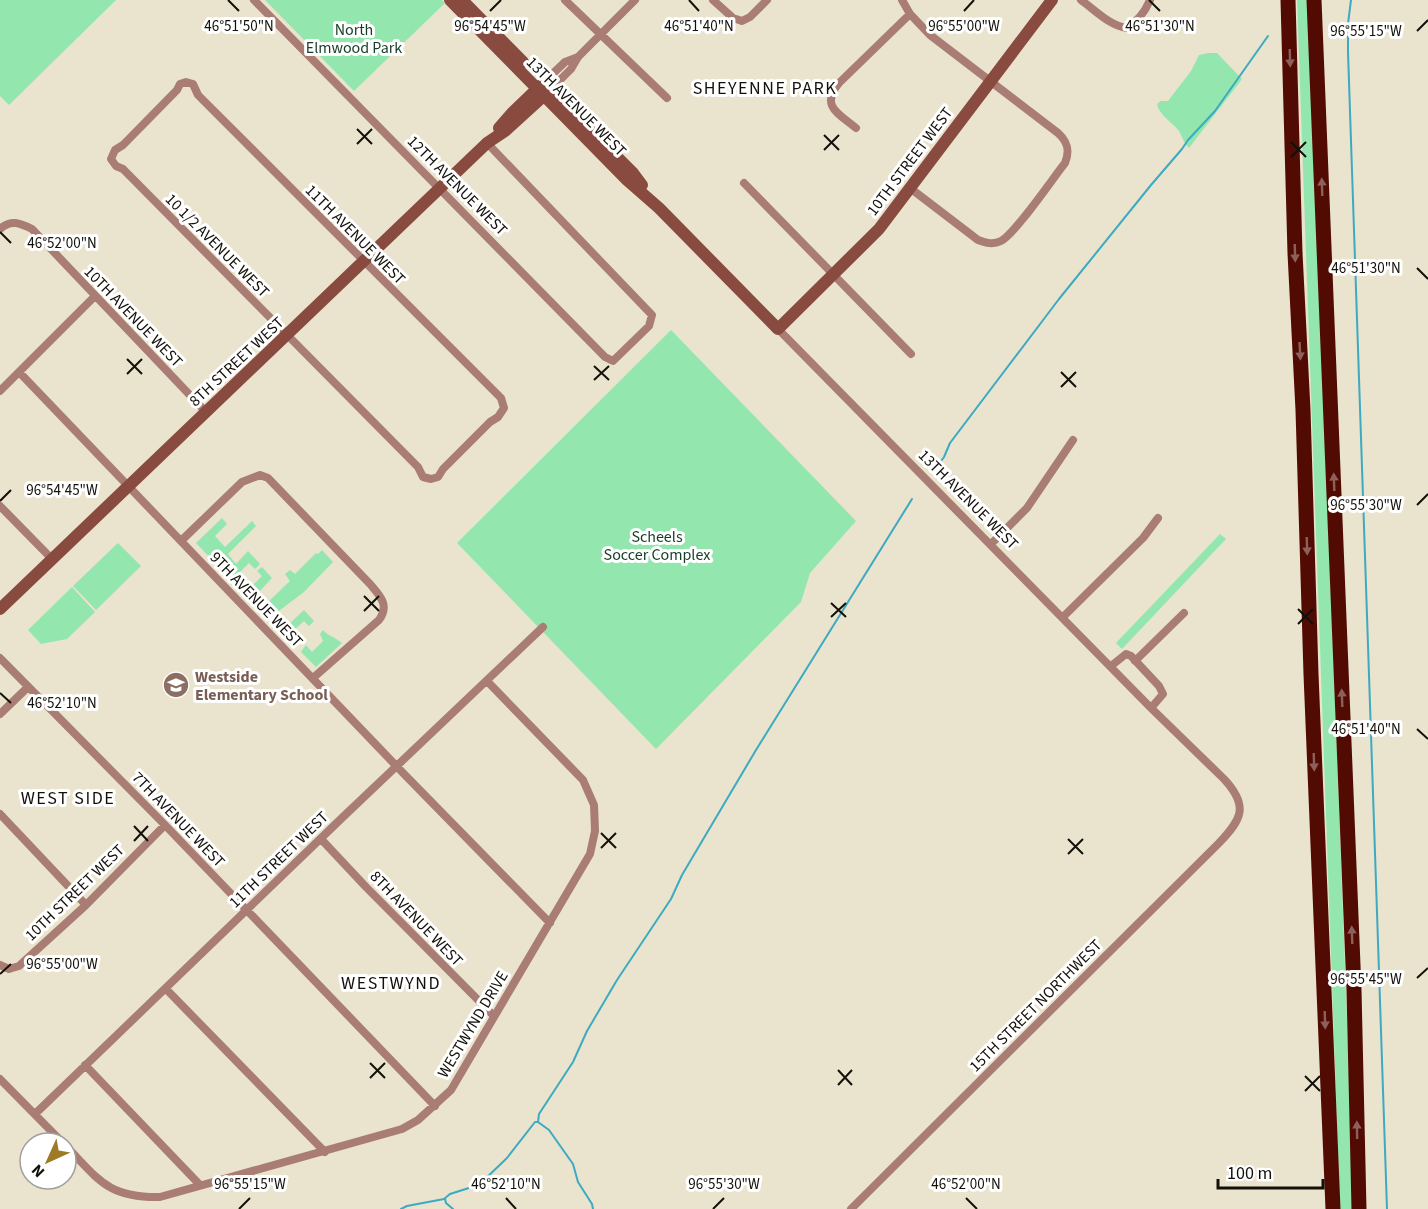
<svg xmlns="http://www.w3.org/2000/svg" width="1428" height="1209" font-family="'Source Sans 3',sans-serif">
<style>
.green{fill:#93e7ae}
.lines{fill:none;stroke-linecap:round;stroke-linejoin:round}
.stream{stroke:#3caac1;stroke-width:2}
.street{stroke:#a97d74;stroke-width:8}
.secondary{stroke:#894b40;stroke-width:12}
.highway{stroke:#510b03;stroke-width:15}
.oneway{fill:#8e605b}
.ticks{fill:none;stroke:#121009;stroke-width:2}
.labels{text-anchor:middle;stroke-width:6;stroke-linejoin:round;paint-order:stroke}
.park-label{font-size:16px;fill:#163e25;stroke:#fff}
.street-label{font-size:16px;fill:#121009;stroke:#fff}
.education-label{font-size:16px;font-weight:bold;fill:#785e54;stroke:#fff;text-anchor:start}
.neighbourhood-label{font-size:18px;letter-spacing:1.5px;fill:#121009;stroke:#fff}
.ticks-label{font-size:15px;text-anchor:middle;fill:#121009;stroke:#fff;stroke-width:6;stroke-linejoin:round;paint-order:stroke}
</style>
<rect width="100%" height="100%" fill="#eae3ce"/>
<path class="green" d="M0,0H116L9,105L0,96Z
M265,0H442L445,3L354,91Z
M1297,0H1309L1354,1209H1340Z
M1208,53H1217L1242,79L1189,148C1183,142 1183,138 1179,131C1172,122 1159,115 1157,104L1161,101H1168L1191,71L1199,55Z
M671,330L856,521L810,573L801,602L656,749L457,543Z
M222,518L227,524L215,536L225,547L252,521L256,526L228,554L236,564L248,551L260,564L255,569L249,563L238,574L251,587L262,576L257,571L262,567L272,578L258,593L260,598L256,606L196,543Z
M1220,534L1226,539L1122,649L1116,643Z
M118,543L141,566L96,610L73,586Z
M322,550L333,562L304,592L276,613H269L267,617L260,610L264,609L267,606V603L290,581L285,574L290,570L295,574L316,553L318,554Z
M72,587L95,612L67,639L41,644L28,630Z
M304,610L314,621L309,626L304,621L293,631L298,637L292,642L272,622L286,627Z
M323,630C328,636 335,637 342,643L316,667L301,652L306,645L312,652L323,641L320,634Z"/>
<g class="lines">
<path class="stream" d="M1351,0L1348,24V52L1387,1209
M936,468L944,457L950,443L1059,299L1151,185L1182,149L1188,140L1215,111L1268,36
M538,1122L549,1130L573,1164L578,1182L592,1204L593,1209
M445,1199L446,1203L453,1209
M401,1209L407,1206L444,1199L450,1194L472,1187L483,1181L507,1158L535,1122H538L539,1114L573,1062L587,1031L617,980L671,899L682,875L756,750L912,499"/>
<path class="street" d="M254,0L605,357L613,361L649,326L652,315L487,143
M565,0L667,98
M713,0L733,18L742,21L750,17L767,0
M902,0L910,14L930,35L1058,133C1068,142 1070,151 1065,163C1053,178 1015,234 1001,241C993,245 986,243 978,240L910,188
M1081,0C1095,10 1110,26 1127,28C1138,21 1145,12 1150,0
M186,82L193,84L198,95L501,398L504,408L498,417L490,422L443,469L438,477L431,479L423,477L418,467L123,169L116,166L111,159L115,150L123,145L177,90L180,84Z
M543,83L565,62L578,57
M550,90L571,69L578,57L635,0
M856,128C838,113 820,106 839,83L910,14
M744,183L911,354
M0,229C11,219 20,223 32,229L206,412
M778,329L1151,708L1224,779C1249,806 1242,819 1219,843L851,1209
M19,372L405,775L550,923
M0,391L94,297
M0,506L52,559
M182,540L242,482L260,475L268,478L370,584C380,596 390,605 379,620L313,678
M991,544L1027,508L1073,440
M1063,617L1143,538L1158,518
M0,658L165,825L435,1106
M1135,661L1184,613
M1111,666L1126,654L1131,656L1159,686L1163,694L1151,708
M0,714L28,687
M0,814L86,905
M321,839L366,887L494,1016
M0,965L9,969L19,966L86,905L165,825
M166,989L325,1152
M85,1065L200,1185
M0,1079L63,1143
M35,1114L344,816L543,627
M66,1146C99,1180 108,1198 160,1197L402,1129L418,1120L451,1090L590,854L595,831L594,805L583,780L487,681"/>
<path class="secondary" d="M450,0L627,180L659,208L778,329L879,229L1052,0
M462,0L523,62
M545,85L633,173L642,185
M499,128L513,112L541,85
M0,609L487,143L505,131L550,90"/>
<path class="highway" d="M1288,0L1295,253L1303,410L1311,674L1333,1209
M1314,0L1354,990L1359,1209"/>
</g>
<defs><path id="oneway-solid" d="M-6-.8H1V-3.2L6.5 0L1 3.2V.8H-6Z" transform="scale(1.5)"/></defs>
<g class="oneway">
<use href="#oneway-solid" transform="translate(1290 58) rotate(88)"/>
<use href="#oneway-solid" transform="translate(1322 187) rotate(-92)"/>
<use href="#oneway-solid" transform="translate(1295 253) rotate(88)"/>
<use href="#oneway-solid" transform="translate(1300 351) rotate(87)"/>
<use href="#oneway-solid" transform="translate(1334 482) rotate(-92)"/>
<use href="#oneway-solid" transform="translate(1307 546) rotate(88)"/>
<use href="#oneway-solid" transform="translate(1342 698) rotate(-92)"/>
<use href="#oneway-solid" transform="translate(1314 762) rotate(88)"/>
<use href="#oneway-solid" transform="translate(1352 935) rotate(-92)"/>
<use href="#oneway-solid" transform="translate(1325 1020) rotate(88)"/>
<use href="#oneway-solid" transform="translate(1357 1130) rotate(-91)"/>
</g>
<path class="ticks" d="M228,0L239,11M689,0L699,11M1149,0L1160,11M490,11L501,0M964,11L974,0M1417,31L1428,20M357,129L372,144M824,135L839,150M1291,142L1306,157M357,144L372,129M824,150L839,135M1291,157L1306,142M0,232L11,243M1417,268L1428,279M127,359L142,374M594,366L609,380M1061,372L1076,387M127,374L142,359M594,380L609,366M1061,387L1076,372M0,501L11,490M1417,505L1428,494M364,596L379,611M831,603L846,617M1298,609L1313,624M364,611L379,596M831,617L846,603M1298,624L1313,609M0,693L11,703M1417,729L1428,739M134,826L148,841M601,833L616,848M1068,839L1083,854M134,841L148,826M601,848L616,833M1068,854L1083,839M0,974L11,964M1417,978L1428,968M370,1063L385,1078M838,1070L852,1085M1305,1076L1320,1091M370,1078L385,1063M838,1085L852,1070M1305,1091L1320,1076M506,1198L516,1209M966,1198L977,1209M239,1209L250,1198M713,1209L724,1198"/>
<defs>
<g id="school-disc" transform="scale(1.35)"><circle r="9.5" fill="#8d6e63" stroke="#fff"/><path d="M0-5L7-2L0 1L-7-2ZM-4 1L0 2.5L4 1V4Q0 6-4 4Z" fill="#fff"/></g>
</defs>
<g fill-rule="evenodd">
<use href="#school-disc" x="176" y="685"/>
</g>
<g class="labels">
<g class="park-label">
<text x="354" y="35">North<tspan x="354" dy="18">Elmwood Park</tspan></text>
<text x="657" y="542">Scheels<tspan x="657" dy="18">Soccer Complex</tspan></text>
</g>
<g class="street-label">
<text transform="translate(577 106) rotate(45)" y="6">13TH AVENUE WEST</text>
<text transform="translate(909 161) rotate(-53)" y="6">10TH STREET WEST</text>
<text transform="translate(458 185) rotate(45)" y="6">12TH AVENUE WEST</text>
<text transform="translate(356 234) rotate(45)" y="6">11TH AVENUE WEST</text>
<text transform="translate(218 245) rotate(45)" y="6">10 1/2 AVENUE WEST</text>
<text transform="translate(134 316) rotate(46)" y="6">10TH AVENUE WEST</text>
<text transform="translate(236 361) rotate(-43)" y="6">8TH STREET WEST</text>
<text transform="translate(969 499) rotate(45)" y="6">13TH AVENUE WEST</text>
<text transform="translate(257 599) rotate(46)" y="6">9TH AVENUE WEST</text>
<text transform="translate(179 819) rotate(46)" y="6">7TH AVENUE WEST</text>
<text transform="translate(278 859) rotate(-44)" y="6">11TH STREET WEST</text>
<text transform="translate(74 892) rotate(-44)" y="6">10TH STREET WEST</text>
<text transform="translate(417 918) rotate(46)" y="6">8TH AVENUE WEST</text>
<text transform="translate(1035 1005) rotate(-45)" y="6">15TH STREET NORTHWEST</text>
<text transform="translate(472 1024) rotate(-59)" y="6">WESTWYND DRIVE</text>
</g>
<g class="education-label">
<text x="195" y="682">Westside<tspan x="195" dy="18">Elementary School</tspan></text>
</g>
<g class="neighbourhood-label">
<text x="765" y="94">SHEYENNE PARK</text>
<text x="68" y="804">WEST SIDE</text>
<text x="391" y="989">WESTWYND</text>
</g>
</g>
<g class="ticks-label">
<text x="239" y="31">46°51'50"N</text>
<text x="490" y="31">96°54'45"W</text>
<text x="699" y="31">46°51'40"N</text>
<text x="964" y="31">96°55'00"W</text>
<text x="1160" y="31">46°51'30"N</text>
<text x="1366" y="36">96°55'15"W</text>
<text x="62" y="248">46°52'00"N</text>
<text x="1366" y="273">46°51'30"N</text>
<text x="62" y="495">96°54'45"W</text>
<text x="1366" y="510">96°55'30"W</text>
<text x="62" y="708">46°52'10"N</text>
<text x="1366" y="734">46°51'40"N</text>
<text x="62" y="969">96°55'00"W</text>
<text x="1366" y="984">96°55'45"W</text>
<text x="724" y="1189">96°55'30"W</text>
<text x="250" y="1189">96°55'15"W</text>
<text x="506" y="1189">46°52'10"N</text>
<text x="966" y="1189">46°52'00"N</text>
</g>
<g transform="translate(48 1161) rotate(225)"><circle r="28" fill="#ffffff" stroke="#a09f9d" stroke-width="1.5"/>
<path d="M0-4.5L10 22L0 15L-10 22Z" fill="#9e7a26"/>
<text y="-9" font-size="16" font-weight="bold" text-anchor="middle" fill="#121009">N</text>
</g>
<path d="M1218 1179v9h105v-9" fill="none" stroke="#121009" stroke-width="3"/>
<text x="1227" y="1179" font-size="18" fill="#121009" stroke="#ffffff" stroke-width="4.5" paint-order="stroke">100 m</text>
</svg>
